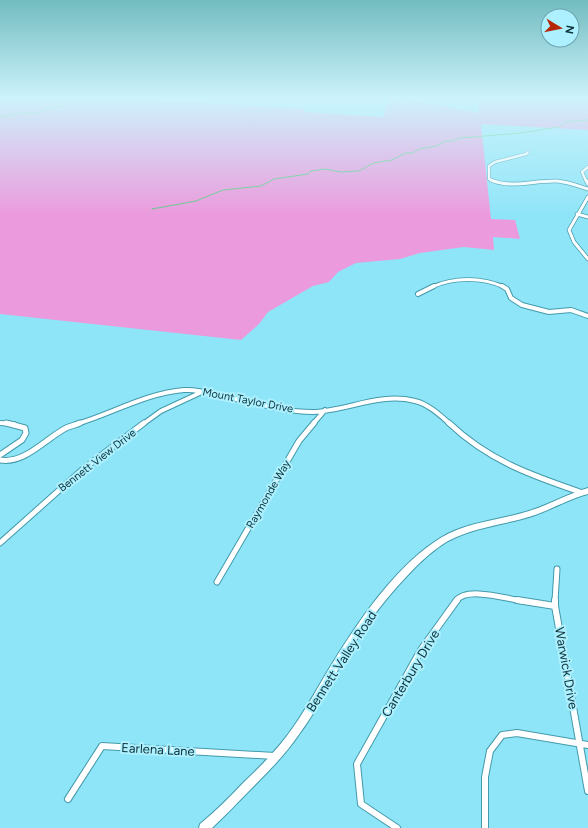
<svg xmlns="http://www.w3.org/2000/svg" width="588" height="828" font-family="Figtree,sans-serif">
<style>
.green{fill:#eb9bdd}
.lines{fill:none;stroke-linecap:round;stroke-linejoin:round}
.stream{stroke:#61c885;stroke-width:1}
.street-far4-casing{stroke:#429aab;stroke-width:3.5}
.street-far3-casing{stroke:#429aab;stroke-width:4.5}
.street-far2-casing{stroke:#429aab;stroke-width:6}
.street-far1-casing{stroke:#429aab;stroke-width:7}
.street-casing{stroke:#429aab;stroke-width:8}
.secondary-casing{stroke:#429aab;stroke-width:2}
.street-far4{stroke:#fff;stroke-width:2.5}
.street-far3{stroke:#fff;stroke-width:3}
.street-far2{stroke:#fff;stroke-width:4}
.street-far1{stroke:#fff;stroke-width:5}
.street{stroke:#fff;stroke-width:6}
.secondary{fill:#fff;fill-rule:evenodd}
.labels{text-anchor:middle;stroke-width:4;stroke-linejoin:round;paint-order:stroke}
.street-label{font-size:11px;fill:#0d333a;stroke:#adf0ff}
.near-street-label{font-size:13px;fill:#0d333a;stroke:#adf0ff}
</style>
<rect width="100%" height="100%" fill="#8fe5f8"/>
<path class="green" d="M0,98H150L149,99L305,109L304,112L384,117L386,105H388L390,98L402,100L408,105L414,100L479,113L478,98H588V130L481,124L491,219L515,220L520,239L493,237L494,250L464,247L420,253L400,259L356,263L338,272L329,282L313,286L268,312L259,324L241,340L0,314Z"/>
<g class="lines">
<path class="stream" d="M0,116L3,117L21,113H37L48,108L63,106L78,98
M152,209L196,201L223,190L261,186L274,179L308,174L311,171L325,169L341,172L359,171L373,163L392,160L405,153H413L419,149L436,146L446,141H452L460,138L521,133L559,127L565,122L588,120"/>
<g class="street-far4-casing">
<path id="street-far4" d="M493,181L489,179V166L495,162L526,154L528,152
M586,181L582,172L588,167"/>
</g>
<g class="street-far3-casing">
<path id="street-far3" d="M491,180C512,189 535,180 557,181C568,182 578,186 588,189
M586,180L588,184
M588,197L569,230L574,242L588,259
M577,214L588,217
M432,287C454,277 482,277 504,287"/>
</g>
<g class="street-far2-casing">
<path id="street-far2" d="M502,286L507,289L511,298L522,305L549,312L571,310L588,316
M418,294L434,286
M0,423L14,424
M77,424C113,413 147,393 184,390C197,389 210,393 223,396C250,402 285,412 313,412C347,411 380,392 415,401C428,404 440,415 450,424
M143,424L161,411L204,391
M313,424L325,410"/>
</g>
<g class="street-far1-casing">
<path id="street-far1" d="M449,423C488,460 530,475 580,492
M0,455L22,440L26,433L25,428L6,423
M0,460C25,464 45,439 66,428C70,426 76,425 80,423
M0,543L83,469L144,423
M217,582L299,441L314,423
M456,601C466,586 507,599 523,601
M555,601L557,569"/>
</g>
<g class="street-casing">
<path id="street" d="M517,600L555,606
M555,600V606L588,791
M68,799L102,746L275,756
M397,828L361,804L357,764L421,650L457,600
M485,828V777L490,751L502,735L517,733L588,745"/>
</g>
<g class="secondary-casing">
<path id="secondary" d="M588,488V494C568,499 551,510 532,516C504,525 474,527 448,541C433,550 419,563 407,576C380,604 358,636 339,668C326,690 315,713 300,733C286,754 268,772 250,790C237,803 225,816 212,828H199L200,824C216,811 230,797 244,782C262,765 280,747 294,726C308,706 319,685 332,664C359,620 397,564 442,537C468,522 500,520 529,511C549,505 567,494 588,488Z"/>
</g>
<use href="#street-far4" class="street-far4"/>
<use href="#street-far3" class="street-far3"/>
<use href="#street-far2" class="street-far2"/>
<use href="#street-far1" class="street-far1"/>
<use href="#street" class="street"/>
<use href="#secondary" class="secondary"/>
</g>
<linearGradient id="sky" x2="0" y2="1"><stop stop-color="#72bcc0"/><stop offset="0.46" stop-color="#cdf3fc"/><stop offset="1" stop-color="#cdf3fc" stop-opacity="0"/></linearGradient>
<rect width="588" height="214" fill="url(#sky)"/>
<g class="labels">
<g class="street-label">
<text transform="translate(248 400) rotate(11)" y="4">Mount Taylor Drive</text>
<text transform="translate(97 460) rotate(-38)" y="4">Bennett View Drive</text>
<text transform="translate(268 494) rotate(-60)" y="4">Raymonde Way</text>
</g>
<g class="near-street-label">
<text transform="translate(341 661) rotate(-57)" y="5">Bennett Valley Road</text>
<text transform="translate(567 668) rotate(80)" y="5">Warwick Drive</text>
<text transform="translate(410 673) rotate(-59)" y="5">Canterbury Drive</text>
<text transform="translate(158 749) rotate(3)" y="5">Earlena Lane</text>
</g>
</g>
<g transform="translate(560 28) rotate(100)"><circle r="19" fill="#adf0ff" stroke="#6da4b0"/>
<path d="M0-3L7 15L0 10L-7 15Z" fill="#b42807"/>
<text y="-6" font-size="11" font-weight="bold" text-anchor="middle" fill="#0d333a">N</text>
</g>
</svg>
